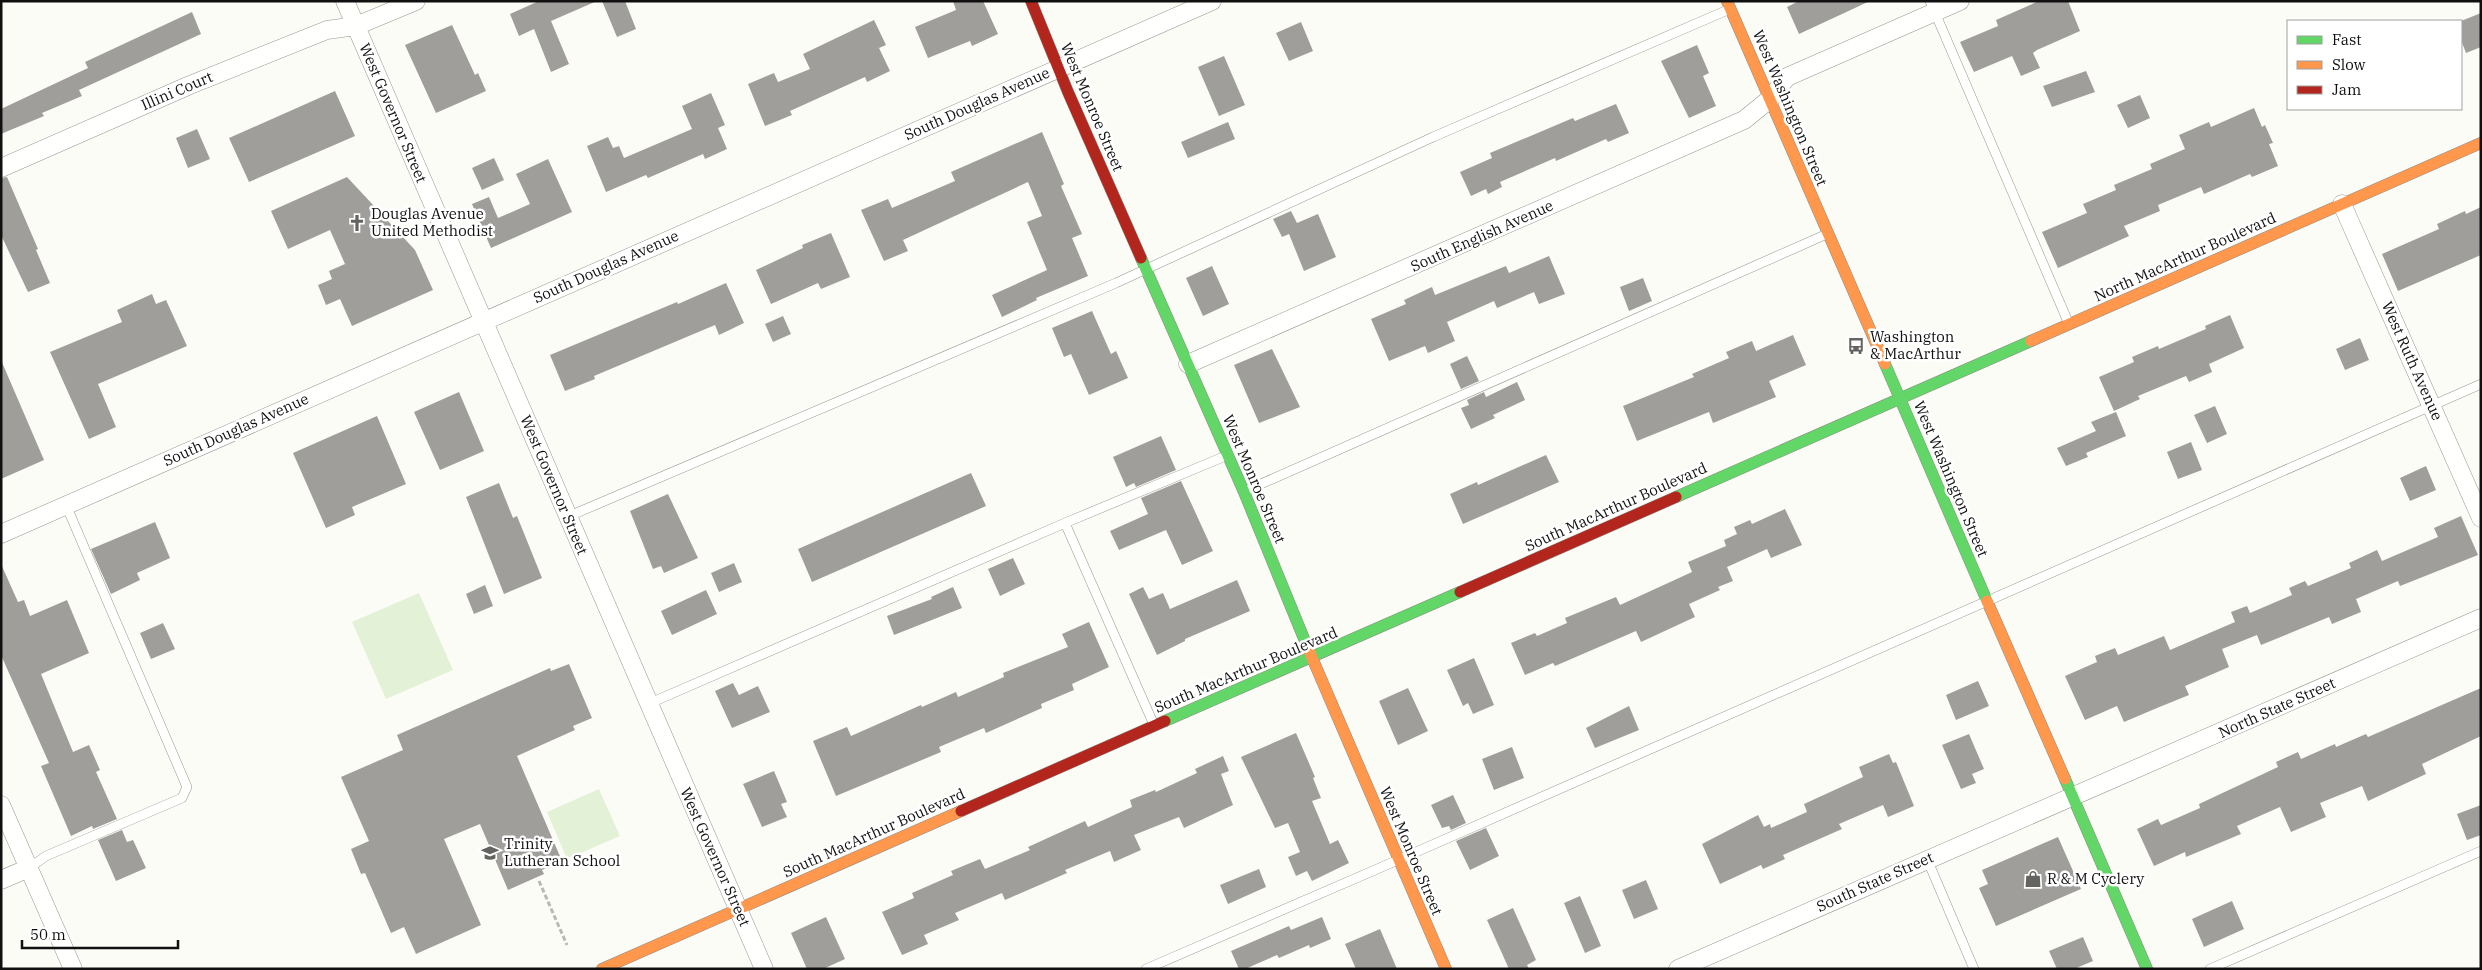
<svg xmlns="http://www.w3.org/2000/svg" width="2482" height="970" font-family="'IBM Plex Serif',serif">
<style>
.green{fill:#e3f2d6}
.building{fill:#a09e9b}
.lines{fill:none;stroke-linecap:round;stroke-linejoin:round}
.lane-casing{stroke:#969694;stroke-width:10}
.street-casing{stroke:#969694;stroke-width:19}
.fast-casing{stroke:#8d8d8a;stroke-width:12}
.slow-casing{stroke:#8d8d8a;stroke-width:12}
.jam-casing{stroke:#8d8d8a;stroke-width:12}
.path{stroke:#b9b9b8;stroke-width:3;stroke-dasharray:5 2.5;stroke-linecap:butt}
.lane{stroke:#fffffe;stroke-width:9}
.street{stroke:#fffffe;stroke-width:18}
.fast{stroke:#63d668;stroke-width:11}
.slow{stroke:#ff974d;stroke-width:11}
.jam{stroke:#b3261e;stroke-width:11}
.labels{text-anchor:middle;stroke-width:5;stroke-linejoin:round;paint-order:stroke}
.street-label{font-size:15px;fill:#101010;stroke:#fff}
.poi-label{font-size:15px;fill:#101010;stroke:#fff;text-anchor:start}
</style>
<rect width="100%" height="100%" fill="#fcfcf6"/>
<path class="green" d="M419,593L453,670L386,699L352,622Z
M599,789L620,836L567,859L547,812Z"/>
<path class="building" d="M539,1H597L551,21L569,64L551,72L534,29L519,36L510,14Z
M602,1H625L636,29L617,37Z
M953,1H983L998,34L972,46L970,41L928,58L915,27L956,10Z
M1799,1H1870L1799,34L1787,7Z
M2039,1H2068L2080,31L2037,50L2033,53L2040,68L2021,76L2012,56L1974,72L1960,42L1998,26L1996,20Z
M192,12L201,34L79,90L82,96L42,113L44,116L1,134V109L88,68L85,62Z
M2481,13V47L2466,53L2461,40V21Z
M874,20L886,45L879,48L890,71L867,82L865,77L790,111L792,115L765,126L748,84L774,73L778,82L810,69L803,54Z
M1301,22L1313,51L1289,61L1276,33Z
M452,25L475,75L478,73L486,91L436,113L405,45Z
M1697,45L1709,73L1703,76L1716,106L1689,118L1661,61Z
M1224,56L1245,105L1219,116L1198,67Z
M2086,71L2095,92L2052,107L2043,86Z
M335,91L355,136L249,182L229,138Z
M711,93L725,125L718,128L727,149L705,159L703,154L648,178L646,175L606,192L587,146L608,137L613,148L619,146L624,158L692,129L682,106Z
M2140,95L2150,118L2128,128L2117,105Z
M1616,104L1629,133L1608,142L1606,139L1556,161L1555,158L1500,182L1502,187L1488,194L1486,189L1471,196L1460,172L1492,158L1490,153L1573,118L1575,121Z
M2254,108L2262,127L2265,125L2273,143L2269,144L2278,166L2252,177L2250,174L2204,194L2201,187L2158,205L2160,211L2124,226L2129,236L2058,268L2042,232L2087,213L2083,204L2116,190L2114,185L2152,169L2150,164L2185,149L2179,135L2209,122L2211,127Z
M1228,122L1235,139L1188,158L1181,142Z
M197,129L210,159L188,168L176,138Z
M1042,132L1064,184L1061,186L1082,234L1072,238L1088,276L1036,298L1037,300L1002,317L992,295L1047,270L1027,222L1042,216L1028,182L903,240L908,251L884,261L861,210L888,199L892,208L955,181L951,172Z
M494,158L504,180L482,190L472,168Z
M548,159L572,212L491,248L472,204L489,197L498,218L530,204L516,174Z
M7,177L38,249L36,250L50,283L28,292L1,235V178Z
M347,177L415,250L433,290L352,326L340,299L326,305L318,285L332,279L329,271L345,264L330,230L288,249L271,211Z
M2481,207V255L2398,291L2382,254L2439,229L2437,224L2465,211L2466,214Z
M1291,211L1297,223L1318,214L1336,257L1304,271L1289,234L1282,237L1273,219Z
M831,233L850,277L821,289L818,283L771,304L756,270L803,248L802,245Z
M1549,256L1565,294L1539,304L1534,292L1497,308L1494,301L1447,322L1455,341L1428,353L1425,346L1389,361L1371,319L1406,304L1404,300L1432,287L1435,295L1506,266L1509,273Z
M1212,266L1229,304L1203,316L1186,278Z
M1643,278L1652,301L1629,311L1620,287Z
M726,283L744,323L719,335L715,325L594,376L595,379L565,391L550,355L677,302L678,304Z
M152,294L156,304L166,300L187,346L98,384L116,427L89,439L50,352L122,322L117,310Z
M1092,311L1111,354L1116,351L1128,378L1089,395L1071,354L1064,357L1052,328Z
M2230,315L2244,348L2209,364L2212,372L2189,382L2186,376L2138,396L2140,399L2114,411L2099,377L2134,362L2132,357L2158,346L2159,349L2206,329L2205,326Z
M783,316L791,334L773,342L765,324Z
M1793,335L1806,365L1769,381L1776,397L1713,423L1709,412L1637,441L1623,406L1694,377L1692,374L1729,358L1726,352L1752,341L1756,351Z
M2360,338L2369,360L2345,370L2336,349Z
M1272,349L1300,407L1259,423L1234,365Z
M1467,356L1479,381L1461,389L1450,364Z
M1,360L44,460L1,479Z
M1517,382L1525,400L1493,415L1495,418L1471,429L1461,408L1469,405L1467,400L1484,392L1486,397Z
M459,392L484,451L440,470L414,412Z
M2215,406L2227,434L2207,443L2194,415Z
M2116,412L2126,436L2086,453L2088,457L2066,466L2057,448L2096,431L2091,422Z
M377,416L406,484L352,507L355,515L326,528L293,453Z
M1161,436L1176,470L1136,487L1134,483L1126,487L1113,457Z
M2191,442L2202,470L2178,479L2167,452Z
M1546,455L1559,482L1463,524L1450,494L1477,482L1478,485Z
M2426,466L2436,490L2410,501L2400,478Z
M971,473L986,506L812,582L798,549Z
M1181,481L1213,551L1182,565L1166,530L1119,550L1110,531L1148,514L1141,498Z
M499,483L513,518L517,516L542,578L504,594L466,497Z
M668,494L698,558L664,573L661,566L653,569L630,511Z
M1785,509L1802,545L1771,558L1767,549L1727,567L1733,581L1718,587L1720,590L1689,604L1695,617L1641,642L1636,631L1555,666L1553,663L1525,675L1511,643L1535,633L1537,636L1567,623L1565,618L1616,597L1620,605L1692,572L1688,562L1726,546L1724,540L1737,534L1734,527L1750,520L1752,524Z
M2461,516L2478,555L2400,586L2398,581L2356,599L2361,612L2332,624L2329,617L2261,645L2257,635L2222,649L2229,667L2185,686L2189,695L2157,708L2124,722L2117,706L2085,720L2065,676L2097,662L2095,656L2115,648L2118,655L2164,636L2170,650L2235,622L2231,612L2247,606L2250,613L2292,595L2289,588L2305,581L2308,586L2351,568L2349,563L2377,550L2382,561L2438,537L2434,528Z
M155,522L170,558L137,573L140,580L111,594L91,549Z
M1013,558L1025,584L1000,596L988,569Z
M734,563L742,582L719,592L711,573Z
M1,564L18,602L24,600L30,616L67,600L89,653L41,674L73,752L89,745L100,770L96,772L117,819L93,829L92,826L71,836L41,766L49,763L1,655Z
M1237,580L1250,611L1185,639V641L1157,655L1129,594L1143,587L1149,599L1163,593L1170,609Z
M485,585L493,606L474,614L466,594Z
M953,587L962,608L894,635L887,616L932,599L931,597Z
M706,590L717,614L672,635L661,611Z
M1089,622L1109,667L1072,684L1074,690L1041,704L1042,708L986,733L984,728L939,747L941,752L836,796L813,741L847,727L851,736L921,705L922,707L956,692L958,697L1004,677L1003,673L1068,647L1062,634Z
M163,623L175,649L151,659L140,633Z
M1474,658L1494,705L1473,714L1468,703L1463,706L1447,670Z
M569,664L592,718L573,726L575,730L517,756L562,861L542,870L544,874L508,890L480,824L444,839L481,925L416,954L404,927L391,933L365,873L361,874L351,849L369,841L341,777L403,750L397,735L550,668L551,671Z
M1978,681L1989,706L1956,720L1946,695Z
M733,683L739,695L758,686L770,712L732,728L715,691Z
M1408,688L1428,731L1398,745L1379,701Z
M2481,688V736L2422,764L2426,774L2368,801L2362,786L2320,803L2326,817L2291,832L2280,807L2237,826L2241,834L2186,857L2185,852L2154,866L2137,829L2158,819L2161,825L2200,808L2199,804L2278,767L2276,762L2298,752L2301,759L2335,744L2336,747L2366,734L2368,737Z
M1629,706L1639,730L1595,748L1586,728Z
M1296,733L1315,777L1313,778L1321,798L1312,801L1330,844L1338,840L1349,863L1312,881L1307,871L1296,876L1288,857L1300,852L1288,823L1275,828L1241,757Z
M1969,734L1984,769L1972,774L1976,783L1961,789L1942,745Z
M1512,747L1524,778L1494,790L1482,759Z
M1889,754L1893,763L1896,762L1914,806L1888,817L1883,805L1839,824L1842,829L1783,855L1785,859L1763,869L1761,865L1720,884L1702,844L1758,815L1764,827L1770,824L1771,828L1807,812L1804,804L1863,777L1859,767Z
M1223,756L1229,771L1221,774L1233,805L1184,828L1179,817L1134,835L1141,850L1114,862L1110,851L1065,870L1067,873L1005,900L1002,893L955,913L959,920L924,935L928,944L902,955L882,912L914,898L912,893L953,875L951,871L980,859L985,869L1030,850L1028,847L1085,821L1088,827L1132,807L1130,800L1155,790L1156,792L1197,773L1195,769Z
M774,771L787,802L781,804L787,817L762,827L743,784Z
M1453,795L1466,823L1451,830L1449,826L1442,828L1431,805Z
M2481,805V835L2467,840L2457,814Z
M1486,828L1499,856L1470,870L1456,841Z
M122,830L127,842L133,840L146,868L116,881L98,840Z
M2058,837L2081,889L1996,926L1979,888L1988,884L1982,870Z
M1259,869L1266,887L1228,904L1220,885Z
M1646,880L1658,909L1634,919L1622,890Z
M1580,896L1601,946L1585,953L1564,903Z
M2232,901L2244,929L2204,947L2192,919Z
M1513,908L1536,960L1527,965L1529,969H1509L1487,920Z
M826,917L845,959L823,969H807L791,933Z
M1322,917L1331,939L1310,948L1309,945L1279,958L1277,955L1245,969H1239L1231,951L1289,926L1291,930Z
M1380,929L1397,969H1356L1345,944Z
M2083,937L2093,961L2074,969H2057L2049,951Z"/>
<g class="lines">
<g class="lane-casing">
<path id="lane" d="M1930,1L2069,324
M1245,491L1827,234
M567,517L1116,283L1433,137L1730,9
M1065,523L1154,725
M648,704L1065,523L1228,455
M1927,859L1974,969
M29,868L46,856L182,798L187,787L66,505
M1146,969L1398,860L2481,384
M2210,969L2481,851"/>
</g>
<g class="street-casing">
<path id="street" d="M345,1L764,969
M1,168L190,85L327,30L356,26L416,1
M2342,204L2481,518
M1188,364L1744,120L1770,99L1787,77L1960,1
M1,534L1212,1
M1,805L73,969
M1,880L29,868
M1678,969L2481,618"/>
</g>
<g class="fast-casing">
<path id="fast" d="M1141,258L1244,492L1307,646
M1885,364L1987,601
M1676,497L2031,341
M1165,721L1460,592
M2065,779L2147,969"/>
</g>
<g class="slow-casing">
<path id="slow" d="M1727,1L1885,364
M2031,341L2481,143
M1987,601L2065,779
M1307,646L1446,969
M602,969L961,811"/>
</g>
<g class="jam-casing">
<path id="jam" d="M1031,1L1068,92L1141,258
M1460,592L1676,497
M961,811L1165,721"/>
</g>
<path class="path" d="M539,881L567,945"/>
<use href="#lane" class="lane"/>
<use href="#street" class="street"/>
<use href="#fast" class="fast"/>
<use href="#slow" class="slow"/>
<use href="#jam" class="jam"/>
</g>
<defs>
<g id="church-bare" transform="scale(1.35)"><path d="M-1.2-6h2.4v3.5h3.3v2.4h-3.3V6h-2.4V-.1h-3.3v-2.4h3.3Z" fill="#636360" stroke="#fff" stroke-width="2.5" paint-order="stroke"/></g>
<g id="bus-bare" transform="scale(1.35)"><path d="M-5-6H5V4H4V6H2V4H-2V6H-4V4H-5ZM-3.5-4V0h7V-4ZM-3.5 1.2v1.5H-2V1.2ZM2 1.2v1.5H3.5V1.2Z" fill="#636360" stroke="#fff" stroke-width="2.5" paint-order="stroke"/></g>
<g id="school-bare" transform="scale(1.35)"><path d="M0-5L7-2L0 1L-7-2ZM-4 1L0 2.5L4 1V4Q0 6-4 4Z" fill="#636360" stroke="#fff" stroke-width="2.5" paint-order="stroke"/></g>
<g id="shop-bare" transform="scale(1.35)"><path d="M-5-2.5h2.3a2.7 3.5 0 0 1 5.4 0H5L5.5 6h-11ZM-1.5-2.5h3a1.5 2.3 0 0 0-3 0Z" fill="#636360" stroke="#fff" stroke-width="2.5" paint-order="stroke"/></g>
</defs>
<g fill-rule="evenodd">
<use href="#church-bare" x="357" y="223"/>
<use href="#bus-bare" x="1856" y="346"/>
<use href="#school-bare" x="490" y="853"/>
<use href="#shop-bare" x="2033" y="879"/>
</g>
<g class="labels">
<g class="street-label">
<text transform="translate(177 91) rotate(-23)" y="5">Illini Court</text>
<text transform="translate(977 104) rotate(-24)" y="5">South Douglas Avenue</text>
<text transform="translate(1092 107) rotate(67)" y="5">West Monroe Street</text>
<text transform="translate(1790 108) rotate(67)" y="5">West Washington Street</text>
<text transform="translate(393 113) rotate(67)" y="5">West Governor Street</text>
<text transform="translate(1482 236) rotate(-24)" y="5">South English Avenue</text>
<text transform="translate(2185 257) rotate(-24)" y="5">North MacArthur Boulevard</text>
<text transform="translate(606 267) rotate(-24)" y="5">South Douglas Avenue</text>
<text transform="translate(2412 361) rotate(66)" y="5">West Ruth Avenue</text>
<text transform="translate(236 430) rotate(-24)" y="5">South Douglas Avenue</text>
<text transform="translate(1254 479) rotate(67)" y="5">West Monroe Street</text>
<text transform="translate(1951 479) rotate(67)" y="5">West Washington Street</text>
<text transform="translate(554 485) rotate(67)" y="5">West Governor Street</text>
<text transform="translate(1616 507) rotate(-24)" y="5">South MacArthur Boulevard</text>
<text transform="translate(1246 670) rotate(-23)" y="5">South MacArthur Boulevard</text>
<text transform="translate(2277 708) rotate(-24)" y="5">North State Street</text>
<text transform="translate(874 833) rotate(-24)" y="5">South MacArthur Boulevard</text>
<text transform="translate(1411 851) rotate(67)" y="5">West Monroe Street</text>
<text transform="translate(715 857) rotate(66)" y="5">West Governor Street</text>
<text transform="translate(1875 882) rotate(-24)" y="5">South State Street</text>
</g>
<g class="poi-label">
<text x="371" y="219">Douglas Avenue<tspan x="371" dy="17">United Methodist</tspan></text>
<text x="1870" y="342">Washington<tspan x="1870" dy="17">&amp; MacArthur</tspan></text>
<text x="504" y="849">Trinity<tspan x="504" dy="17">Lutheran School</tspan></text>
<text x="2047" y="884">R &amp; M Cyclery</text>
</g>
</g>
<rect width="2482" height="970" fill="none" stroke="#101010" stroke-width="5"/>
<rect x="2287" y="20" width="175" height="90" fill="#ffffff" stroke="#9f9f9f"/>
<rect x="2297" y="36" width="25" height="8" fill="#63d668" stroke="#9f9f9f"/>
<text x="2332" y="45" font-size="15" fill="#101010">Fast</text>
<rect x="2297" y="61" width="25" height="8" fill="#ff974d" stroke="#9f9f9f"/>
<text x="2332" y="70" font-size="15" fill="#101010">Slow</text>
<rect x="2297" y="86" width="25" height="8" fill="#b3261e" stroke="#9f9f9f"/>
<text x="2332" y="95" font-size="15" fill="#101010">Jam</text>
<path d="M22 940v8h156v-8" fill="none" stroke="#101010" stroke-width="2.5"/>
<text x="30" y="940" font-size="15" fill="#101010" stroke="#ffffff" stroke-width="4" paint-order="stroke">50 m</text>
</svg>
